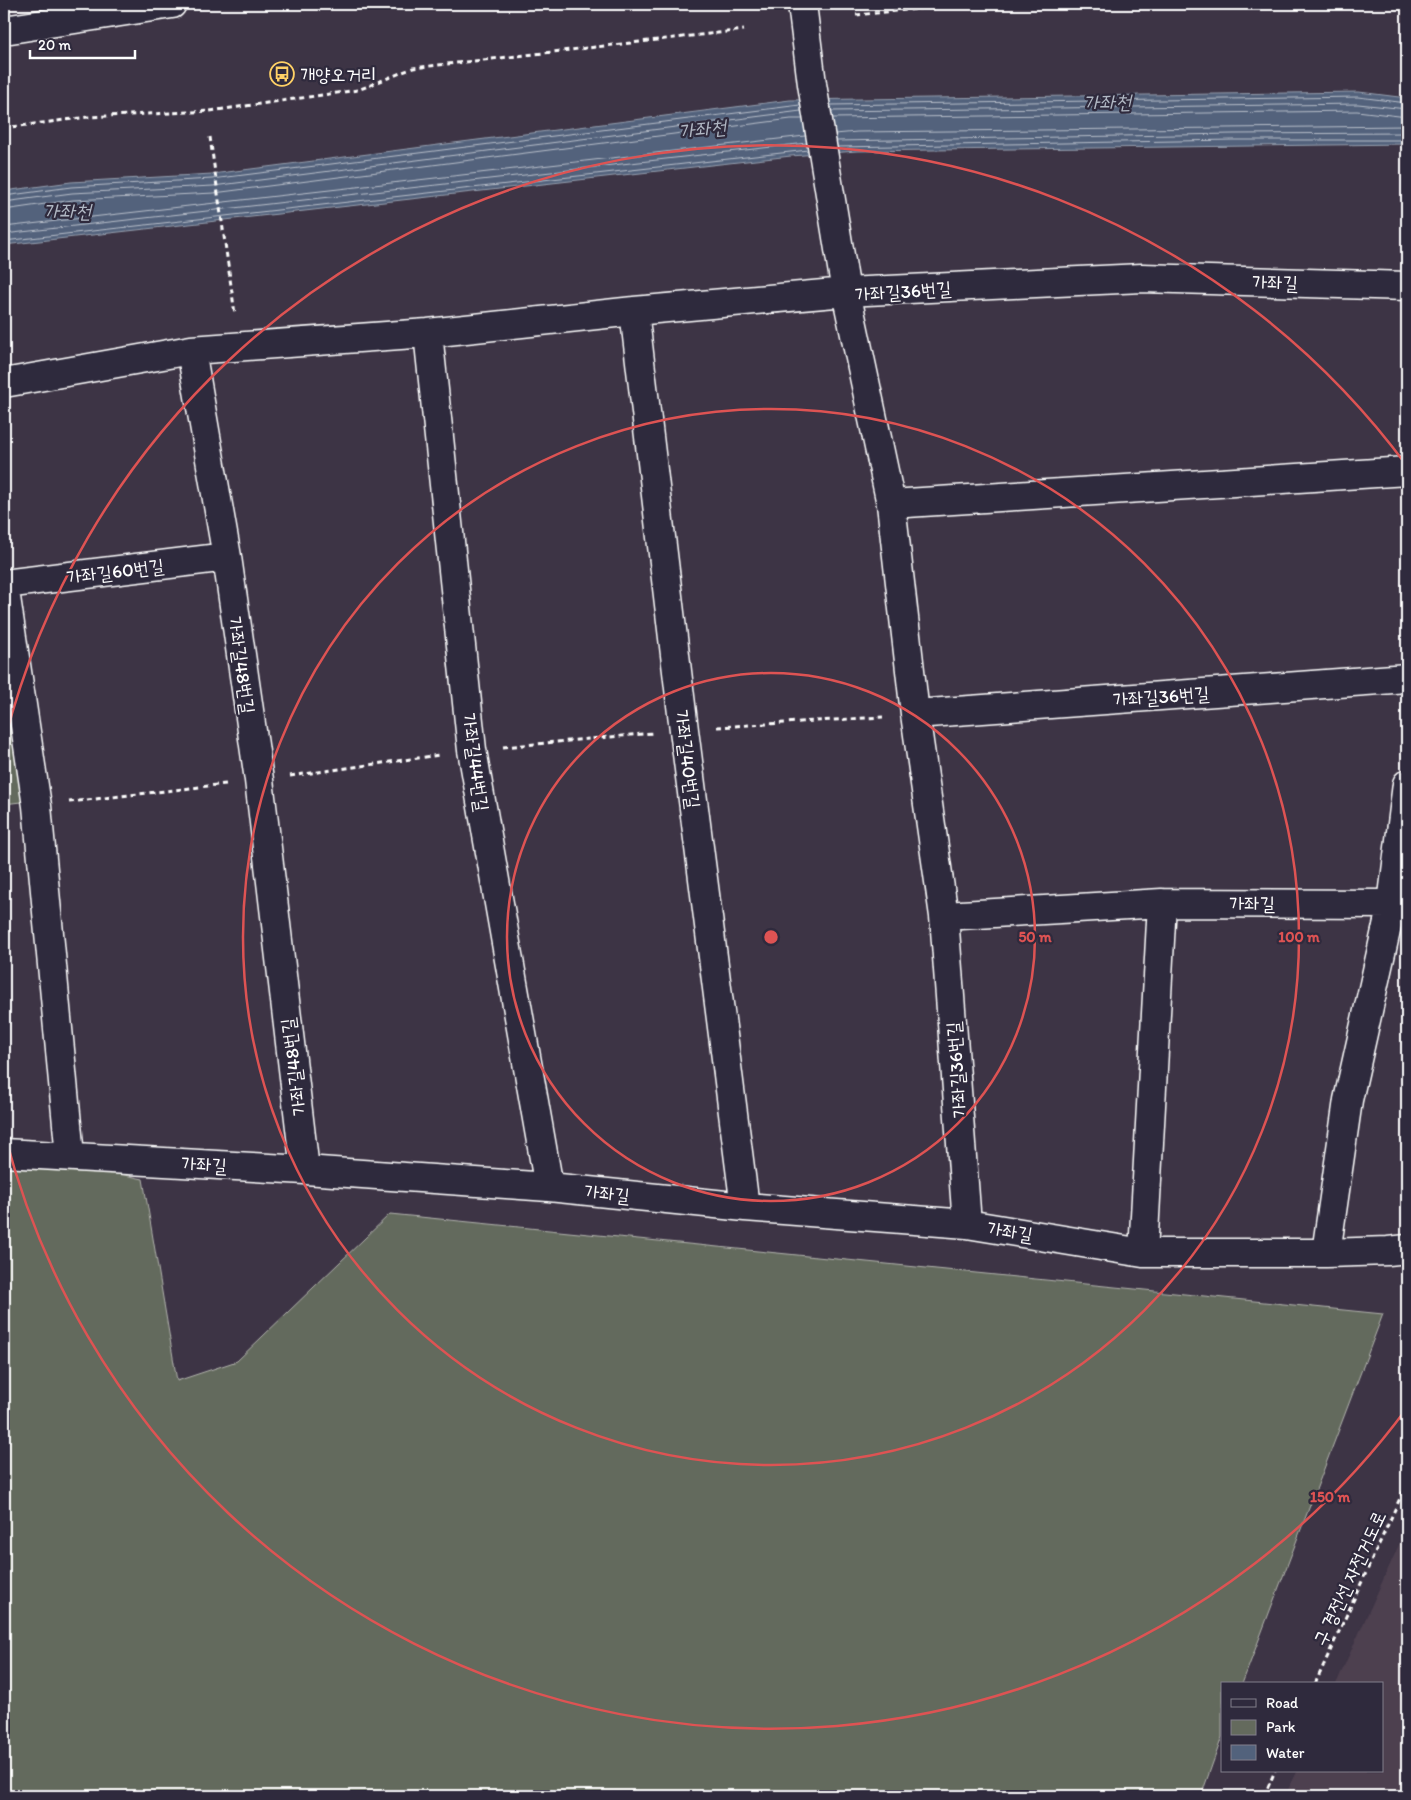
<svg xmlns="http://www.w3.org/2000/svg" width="1411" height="1800" font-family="Itim,'Poor Story',sans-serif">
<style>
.built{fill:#4d3f4f}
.green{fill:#646a5d;stroke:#b2b4ae}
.water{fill:#52627c;stroke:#97a1b0}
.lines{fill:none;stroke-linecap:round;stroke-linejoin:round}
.shore{stroke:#bac0cb;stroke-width:1}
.minor-casing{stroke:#fff;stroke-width:31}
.tertiary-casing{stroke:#fff;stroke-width:31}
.path{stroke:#fff;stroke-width:3;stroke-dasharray:5 4;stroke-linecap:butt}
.minor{stroke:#2f2a3d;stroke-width:28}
.tertiary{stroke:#2f2a3d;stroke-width:28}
.ring{fill:none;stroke:#de5353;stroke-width:2.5}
.labels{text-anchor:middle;stroke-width:4.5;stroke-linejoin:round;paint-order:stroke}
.poi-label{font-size:19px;fill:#fff;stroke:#2f2a3d;text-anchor:start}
.street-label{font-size:19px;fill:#fff;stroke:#2f2a3d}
.water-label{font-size:20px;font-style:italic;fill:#b1b8c4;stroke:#2f2a3d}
.centre{fill:#de5353;stroke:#2f2a3d;stroke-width:2.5}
.ring-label{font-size:15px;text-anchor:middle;font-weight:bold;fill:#de5353;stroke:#2f2a3d;stroke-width:4.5;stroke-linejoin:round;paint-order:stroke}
</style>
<rect width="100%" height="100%" fill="#3d3445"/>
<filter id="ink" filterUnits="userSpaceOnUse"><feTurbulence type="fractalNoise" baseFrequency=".02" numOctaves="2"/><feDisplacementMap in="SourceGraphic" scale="10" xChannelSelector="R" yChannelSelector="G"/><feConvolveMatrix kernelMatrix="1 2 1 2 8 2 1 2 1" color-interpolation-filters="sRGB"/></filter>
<g filter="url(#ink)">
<path class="built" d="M1407,1527V1796H1285L1297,1771H1382V1684H1336Z"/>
<path class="green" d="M4,623L29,801L4,804Z
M11,1150L143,1179L177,1381L237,1361L390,1214L1383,1314L1242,1684H1222V1737L1201,1796H4V1153Z"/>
<path class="water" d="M1359,92L1407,98V144L857,151L791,156L4,245V191L71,182L212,174L790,100Z"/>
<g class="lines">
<path class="shore" d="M831,105L1358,97L1407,103
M832,111L1358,104L1407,109
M833,118L1357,111L1407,117
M835,134L857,132L1407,126
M837,141L1233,134L1407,133
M838,147L1233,140H1407
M4,196L71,187L212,179L800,105
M4,202L72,193L213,186L801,111
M4,210L73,200L214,193L791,119H802
M4,227L805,136
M4,234L807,143
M4,241L808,150"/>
<g class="minor-casing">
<path id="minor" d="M802,4L812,84L846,292L891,504L915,714L944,916L967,1224
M634,311L684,730L745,1207
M428,333L472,750L549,1187
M191,350L227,557L259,780L305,1170
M4,383L191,350L428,333L634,311L846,292L1142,278L1407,286
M891,504L1407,471
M4,584L37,806L70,1156
M4,584L227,557
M915,714L1407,678
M944,916L1162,903
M4,1153L305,1170L549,1187L745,1207L967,1224L1143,1253H1326L1388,1251L1407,1249
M1143,1253L1162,903L1392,904
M1326,1253L1348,1100L1392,904L1407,784"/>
</g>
<g class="tertiary-casing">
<path id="tertiary" d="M4,30L172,4"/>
</g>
<path class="path" d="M856,15L968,4
M4,128L88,117L210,111L358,90L413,68L744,30
M210,137L235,314
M717,727L883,717
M503,747L653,733
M290,776L439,755
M69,802L226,784
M1315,1684L1407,1483
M1264,1796L1275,1771"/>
<use href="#minor" class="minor"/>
<use href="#tertiary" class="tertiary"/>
</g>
</g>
<g class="ring">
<circle cx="771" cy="937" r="264"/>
<circle cx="771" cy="937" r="528"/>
<path d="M1407 1408A791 791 0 0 1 5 1135M5 739A791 791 0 0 1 1407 466"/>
</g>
<defs>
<g id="bus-ring" transform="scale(1.25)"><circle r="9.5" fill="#2f2a3d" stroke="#ffd166" stroke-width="1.5"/><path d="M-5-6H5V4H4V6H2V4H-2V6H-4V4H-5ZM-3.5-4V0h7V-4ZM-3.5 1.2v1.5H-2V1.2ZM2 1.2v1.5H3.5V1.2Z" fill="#ffd166"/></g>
</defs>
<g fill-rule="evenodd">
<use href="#bus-ring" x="282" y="74"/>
</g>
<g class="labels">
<g class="poi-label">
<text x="300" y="81">개양오거리</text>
</g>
<g class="street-label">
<text transform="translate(1275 282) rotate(2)" y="7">가좌길</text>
<text transform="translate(903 291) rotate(-4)" y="7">가좌길36번길</text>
<text transform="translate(115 571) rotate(-7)" y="7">가좌길60번길</text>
<text transform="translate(242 665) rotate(82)" y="7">가좌길48번길</text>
<text transform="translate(1161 696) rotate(-4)" y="7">가좌길36번길</text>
<text transform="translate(688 759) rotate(83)" y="7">가좌길40번길</text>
<text transform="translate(476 762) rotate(82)" y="7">가좌길44번길</text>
<text x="1252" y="910">가좌길</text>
<text transform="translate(293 1067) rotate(-97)" y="7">가좌길48번길</text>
<text transform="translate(956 1070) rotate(-94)" y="7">가좌길36번길</text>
<text transform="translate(204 1164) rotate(3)" y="7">가좌길</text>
<text transform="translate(607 1193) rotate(6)" y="7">가좌길</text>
<text transform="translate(1010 1231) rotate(9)" y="7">가좌길</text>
<text transform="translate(1349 1578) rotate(-65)" y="7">구 경전선 자전거도로</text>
</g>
<g class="water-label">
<text transform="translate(1107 102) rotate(-1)" y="7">가좌천</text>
<text transform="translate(702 129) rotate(-6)" y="7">가좌천</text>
<text x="67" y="218">가좌천</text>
</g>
</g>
<circle cx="771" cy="937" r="8" class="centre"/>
<g class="ring-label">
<text x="1035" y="942">50 m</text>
<text x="1299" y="942">100 m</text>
<text x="1330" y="1502">150 m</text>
</g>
<rect width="1411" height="1800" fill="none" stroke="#2f2a3d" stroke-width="20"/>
<rect x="10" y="10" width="1391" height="1780" fill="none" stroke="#fff" stroke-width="2" filter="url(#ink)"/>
<rect x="1221" y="1682" width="162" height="90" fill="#2f2a3d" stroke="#827f8b"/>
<rect x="1231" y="1699" width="25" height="8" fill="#2f2a3d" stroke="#827f8b"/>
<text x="1266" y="1708" font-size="15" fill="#ffffff">Road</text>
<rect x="1231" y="1720" width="25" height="15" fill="#646a5d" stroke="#827f8b"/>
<text x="1266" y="1732" font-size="15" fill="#ffffff">Park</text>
<rect x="1231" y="1745" width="25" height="15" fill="#52627c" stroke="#827f8b"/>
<text x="1266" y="1758" font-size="15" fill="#ffffff">Water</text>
<path d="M30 50v8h105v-8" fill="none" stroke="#ffffff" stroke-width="2.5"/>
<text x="38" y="50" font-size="15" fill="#ffffff" stroke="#2f2a3d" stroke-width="4" paint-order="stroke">20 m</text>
</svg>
